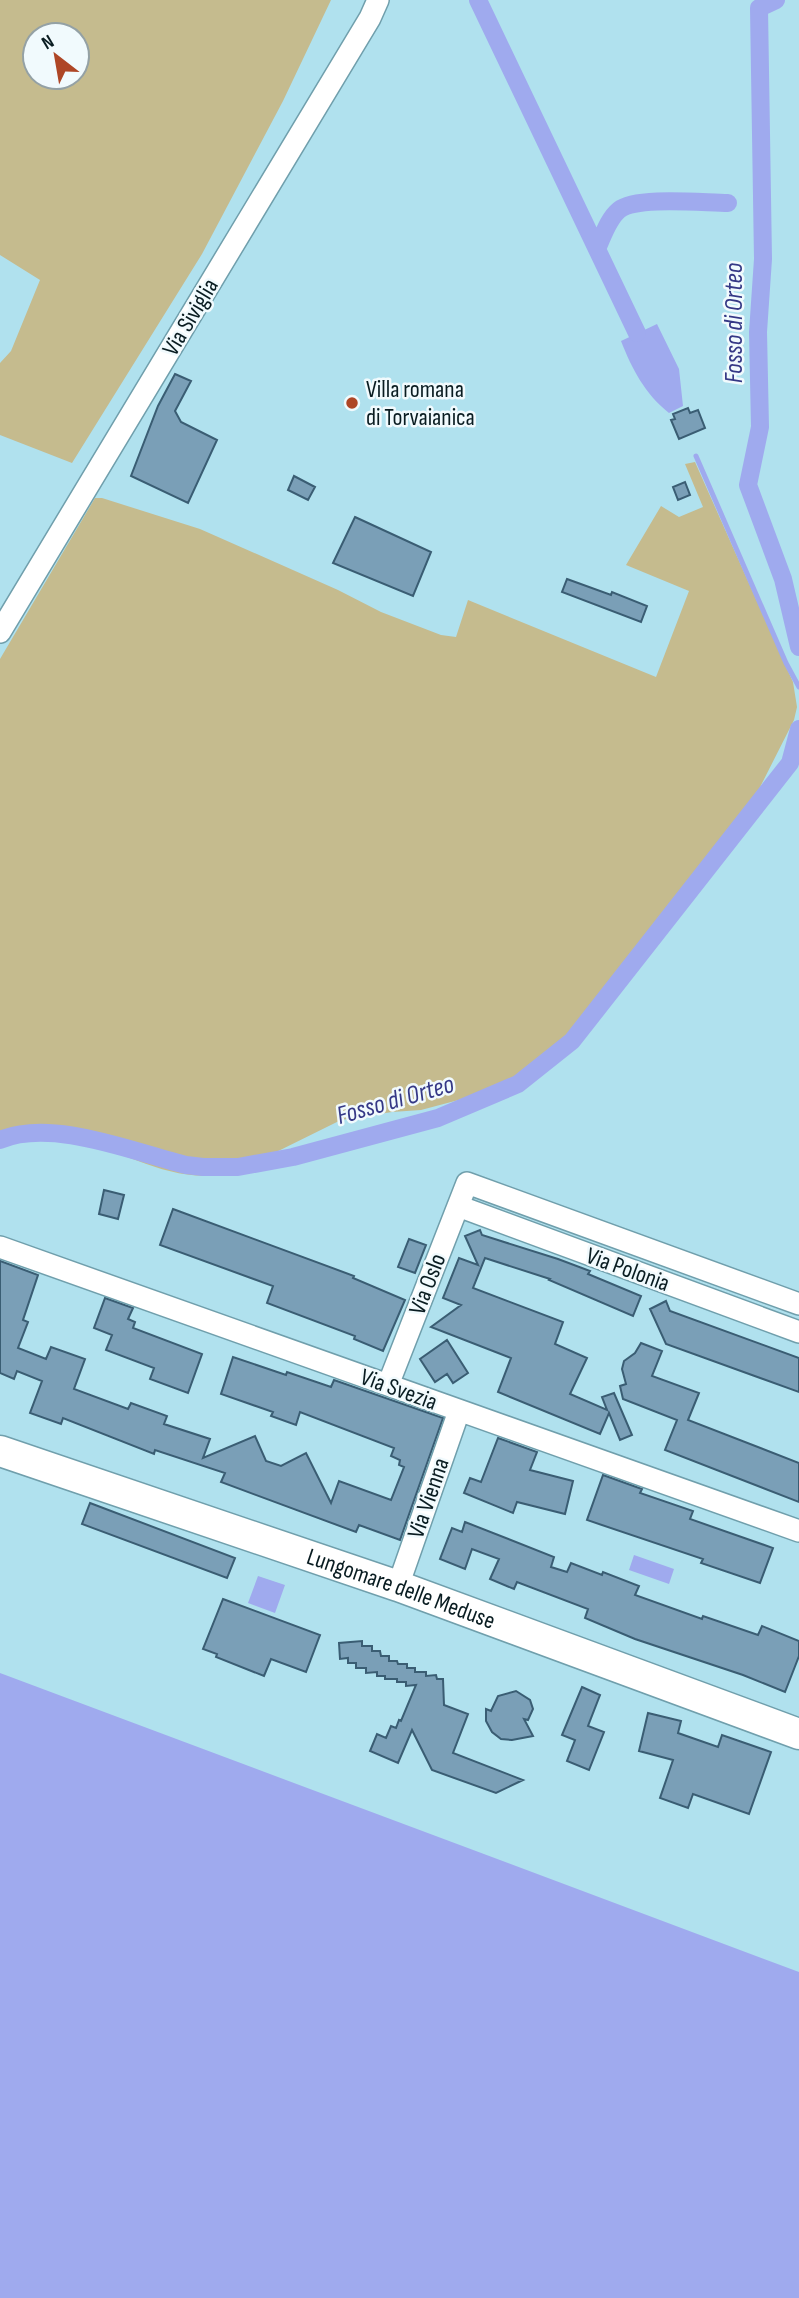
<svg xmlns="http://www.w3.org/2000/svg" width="799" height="2298" font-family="'Sofia Sans Condensed',sans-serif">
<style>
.green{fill:#c5bb8e;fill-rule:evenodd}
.water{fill:#9faaee}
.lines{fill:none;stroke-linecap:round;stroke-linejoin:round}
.stream{stroke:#9faaee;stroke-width:5}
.canal{stroke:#9faaee;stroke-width:18}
.building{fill:#7a9fb7;stroke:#3a5d73;stroke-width:2}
.street-casing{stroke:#709fac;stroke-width:24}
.secondary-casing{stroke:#709fac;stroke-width:33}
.street{stroke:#fff;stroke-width:21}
.secondary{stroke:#fff;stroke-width:30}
.poi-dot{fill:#ae4626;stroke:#f1fafd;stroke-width:2.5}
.labels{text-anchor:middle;stroke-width:5;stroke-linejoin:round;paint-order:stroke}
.street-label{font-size:24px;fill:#091c21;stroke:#f1fafd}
.poi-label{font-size:24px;fill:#091c21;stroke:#f1fafd;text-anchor:start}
.water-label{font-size:26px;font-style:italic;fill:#353886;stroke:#f1fafd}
</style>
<rect width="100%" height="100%" fill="#b0e1ee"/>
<path class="green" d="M0,0H331L283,101L202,254L72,463L0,435V363L11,351L40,280L0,255ZM77,35V77H35V35Z
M695,462L793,682L797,707L794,720L752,803L729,835L711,875L650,955L600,1000L566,1040L527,1071L485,1093L421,1110L392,1112L341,1120L238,1171C176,1189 128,1151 70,1138C47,1132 24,1132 0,1133V659L95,498H102L200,529L338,590L381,612L441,635L456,637L468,600L656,677L689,591L626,565L661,506L679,517L703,507L685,464Z"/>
<path class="water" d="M657,324L679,369L683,406L669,413C645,394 632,369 621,341Z
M634,1555L674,1569L669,1584L629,1570Z
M258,1576L285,1585L275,1613L248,1603Z
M0,1673L799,1972V2298H0Z"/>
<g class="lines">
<path class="stream" d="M696,456L786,663L799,687"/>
<path class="canal" d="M478,0L637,333
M776,0L759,8L763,259L758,332L760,427L748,485L783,579L799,647
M597,249C603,236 608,219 619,210C636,196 704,203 728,203
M0,1140C52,1118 133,1152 186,1165L203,1167H238L293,1157L438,1118L518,1084L572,1041L790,763L799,729"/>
</g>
<path class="building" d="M175,374L191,381L175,411L181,422L217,440L188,503L131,476L158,406Z
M688,408L690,413L698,410L705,428L679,439L671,420L675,419L673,414Z
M294,476L315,487L308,500L288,490Z
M685,482L690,495L678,500L673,487Z
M355,517L431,552L413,596L333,563Z
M567,579L611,595L612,592L647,606L641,622L562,592Z
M104,1190L124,1195L118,1219L99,1214Z
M173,1209L354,1276L353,1278L405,1300L383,1351L354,1339L355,1336L267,1303L273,1286L160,1245Z
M480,1230L482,1235L558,1259L590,1271L588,1274L641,1296L633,1316L549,1280L550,1279L485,1258L473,1288L563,1322L555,1344L587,1358L570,1394L607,1410L602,1397L614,1393L632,1435L620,1440L609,1413L600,1434L498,1392L511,1358L431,1327L461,1305L443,1298L459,1258L478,1265L465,1236Z
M409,1239L426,1245L415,1273L398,1267Z
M0,1261L38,1275L23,1320L28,1322L18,1348L46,1359L51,1347L85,1359L74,1389L128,1409L131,1403L167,1416L164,1424L210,1439L203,1458L255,1436L266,1461L281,1466L306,1453L331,1503L339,1481L391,1500L404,1467L399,1465L400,1460L391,1456L394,1448L300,1412L296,1425L271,1416L273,1412L221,1394L233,1357L286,1375L287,1372L331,1387L334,1380L443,1418L400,1540L359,1525L356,1532L221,1482L225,1473L155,1450L154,1454L63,1418L61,1424L30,1413L42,1381L17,1371L14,1379L0,1373Z
M105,1298L133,1308L128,1319L135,1322L133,1328L202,1354L188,1393L150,1379L154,1368L106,1350L112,1335L94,1328Z
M666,1301L670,1311L799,1358V1392L666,1344L650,1309Z
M447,1340L468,1373L453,1383L447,1374L435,1382L420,1359Z
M641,1343L662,1351L652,1376L699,1393L688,1420L799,1463V1502L665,1450L677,1420L623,1399L620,1386L626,1384L622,1369L624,1361L635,1353Z
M498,1438L537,1452L530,1470L573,1481L565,1514L517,1502L513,1513L464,1493L470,1478L481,1482Z
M603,1475L642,1489L640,1493L693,1511L690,1519L773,1548L760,1583L701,1563L703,1559L587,1520Z
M90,1503L235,1558L227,1578L82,1524Z
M465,1522L554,1557L551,1567L567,1572L571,1563L602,1575L603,1572L639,1586L635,1595L702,1619L703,1616L758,1635L762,1626L799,1641V1656L785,1692L743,1675L635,1639L585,1618L588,1609L517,1582L514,1589L490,1579L499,1559L472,1549L465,1569L440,1559L452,1528L462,1532Z
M223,1599L320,1635L306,1672L271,1659L264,1676L216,1657L217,1654L203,1649Z
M362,1641V1646H372V1651H380L381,1656H389V1661H397L398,1664H407V1668H415V1672H426V1676L436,1675L437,1679H443L444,1705L468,1714L453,1753L523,1780L496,1793L432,1770L412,1730L398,1763L370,1751L377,1734L386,1738L391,1726L396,1728L399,1720L401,1721L416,1685L406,1686V1682H397V1679H385V1676H377V1672L366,1673V1668H356V1663H348V1658L340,1659L339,1643Z
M582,1687L600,1695L588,1726L604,1732L589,1770L567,1761L575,1740L562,1735Z
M516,1691L530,1700L533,1709L528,1720L524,1719L533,1736L512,1740L501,1739L492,1732L486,1721V1709L491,1711L498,1696Z
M648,1713L681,1721L678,1733L718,1747L722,1735L771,1752L749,1814L693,1794L688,1808L660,1798L673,1760L639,1751Z"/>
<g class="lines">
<g class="street-casing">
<path id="street" d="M0,632L370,18L378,0
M458,1206L799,1332
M0,1247L799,1531
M388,1385L467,1183L799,1304
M398,1586L459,1411"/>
</g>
<g class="secondary-casing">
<g id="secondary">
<path id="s1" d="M0,1451L398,1586L799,1734"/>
</g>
</g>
<use href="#street" class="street"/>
<use href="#secondary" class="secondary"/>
</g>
<circle class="poi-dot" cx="352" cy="403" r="7"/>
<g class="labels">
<g class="street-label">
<text transform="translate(190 317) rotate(-59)" y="8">Via Siviglia</text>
<text transform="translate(628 1269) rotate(20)" y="8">Via Polonia</text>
<text transform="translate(427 1284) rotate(-69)" y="8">Via Oslo</text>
<text transform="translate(399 1389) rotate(20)" y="8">Via Svezia</text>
<text transform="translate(428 1498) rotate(-71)" y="8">Via Vienna</text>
<text dy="8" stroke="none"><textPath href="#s1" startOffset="424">Lungomare delle Meduse</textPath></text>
</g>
<g class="poi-label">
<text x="366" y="397">Villa romana<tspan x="366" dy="28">di Torvaianica</tspan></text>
</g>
<g class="water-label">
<text transform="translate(733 323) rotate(-90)" y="9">Fosso di Orteo</text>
<text transform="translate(395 1099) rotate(-16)" y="9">Fosso di Orteo</text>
</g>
</g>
<g transform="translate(56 56) rotate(329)"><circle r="33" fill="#f1fafd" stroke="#94a1a5" stroke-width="2"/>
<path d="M0-5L12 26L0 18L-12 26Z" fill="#ae4626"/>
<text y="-10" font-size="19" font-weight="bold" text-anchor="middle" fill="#091c21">N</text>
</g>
</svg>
